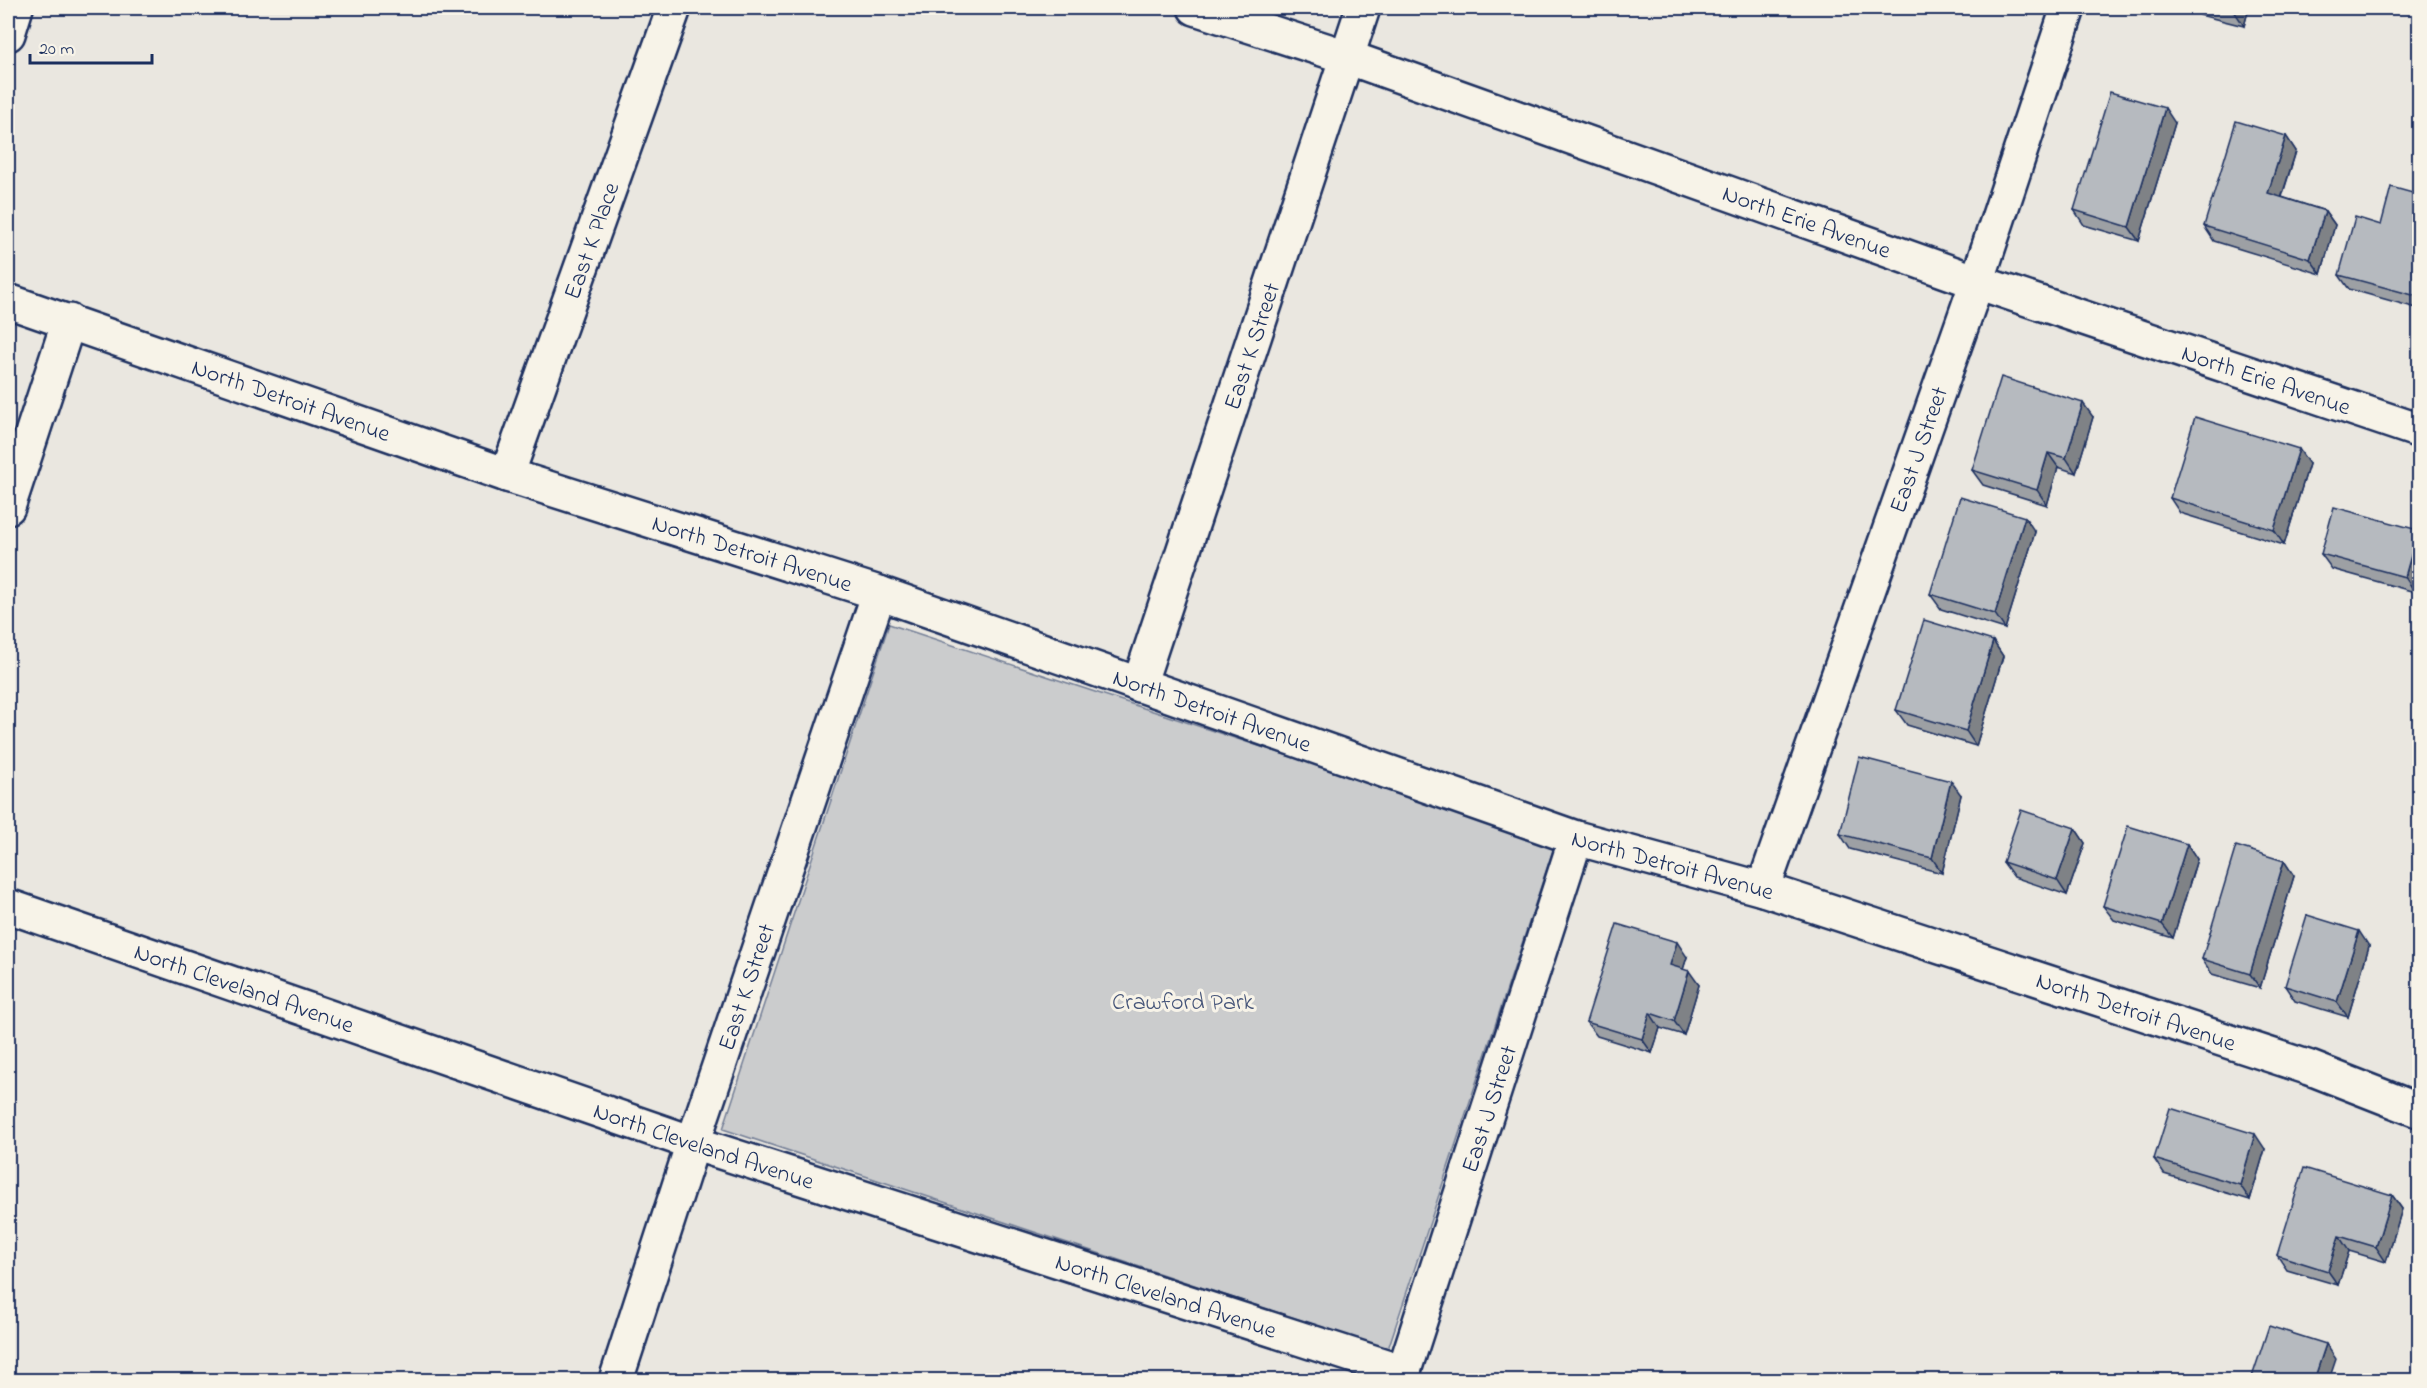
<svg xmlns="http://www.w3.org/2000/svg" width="2427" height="1388" font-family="'Indie Flower',sans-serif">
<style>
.green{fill:#cbcccd;stroke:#737e96;stroke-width:1.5}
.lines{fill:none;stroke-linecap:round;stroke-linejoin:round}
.minor-casing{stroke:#1b2f5e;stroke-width:38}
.minor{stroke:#f7f3e8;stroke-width:33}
.wall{fill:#9da0a4;stroke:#1b2f5e;stroke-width:1.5}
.shaded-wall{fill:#7f8286;stroke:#1b2f5e;stroke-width:1.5}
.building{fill:#b6babf;stroke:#1b2f5e;stroke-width:1.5}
.labels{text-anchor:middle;stroke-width:6;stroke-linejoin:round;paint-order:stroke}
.street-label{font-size:24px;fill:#1b2f5e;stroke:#f7f3e8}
.park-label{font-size:24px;fill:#47567a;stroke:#f7f3e8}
</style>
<rect width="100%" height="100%" fill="#eae7e0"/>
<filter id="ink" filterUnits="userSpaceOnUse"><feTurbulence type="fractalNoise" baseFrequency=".0167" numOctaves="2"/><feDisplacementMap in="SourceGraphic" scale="12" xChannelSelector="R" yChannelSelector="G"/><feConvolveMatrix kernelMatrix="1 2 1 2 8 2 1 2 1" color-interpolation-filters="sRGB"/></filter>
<g filter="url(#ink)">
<path class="green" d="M889,624L1555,844L1388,1349L723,1129Z"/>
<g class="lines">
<g class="minor-casing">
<g id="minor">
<path id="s1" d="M1195,8L1347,57L1977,282L2420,431"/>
<path d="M8,34L16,8"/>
<path id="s2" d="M8,301L507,475L879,593L1576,838L1763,889L2310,1068L2420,1111"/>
<path id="s3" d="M507,475L674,8"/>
<path d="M8,507L69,321"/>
<path id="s4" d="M1139,685L1363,8"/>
<path id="s5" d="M1763,889L1977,282L2068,8"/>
<path id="s6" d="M8,906L693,1143L1404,1372"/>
<path id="s7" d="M616,1380L693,1143L879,593"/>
<path id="s8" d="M1401,1380L1576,838"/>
</g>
</g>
<use href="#minor" class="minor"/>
</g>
<path class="wall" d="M2194,8H2249L2244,26L2200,15Z
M2175,123L2139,241L2084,225L2074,210Z
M2286,136L2296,151L2282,197L2325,211L2335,225L2321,274L2214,241L2204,226Z
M2420,195V309L2349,289L2339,275L2381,225Z
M2093,417L2076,473L2058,467L2047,505L1983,485L1972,470Z
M2309,464L2284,545L2180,513L2170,498Z
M2035,532L2005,629L1941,609L1930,594Z
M2420,532V576L2415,592L2332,569L2321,554Z
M1993,641L2003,656L1976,746L1907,725L1896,710Z
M1961,795L1942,873L1850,849L1840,834Z
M2075,828L2085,843L2067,895L2014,877L2003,862Z
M2187,844L2197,859L2173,938L2114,920L2103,906Z
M2284,861L2294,876L2260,988L2212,974L2202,959Z
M2369,946L2348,1017L2295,1001L2285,986Z
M1687,957L1683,969L1699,985L1684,1035L1660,1028L1652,1053L1597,1036L1586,1022Z
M2265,1149L2250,1200L2164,1174L2154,1159Z
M2392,1195L2402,1209L2386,1262L2349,1251L2338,1285L2287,1270L2277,1255Z"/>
<path class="shaded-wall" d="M2235,8H2249L2244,26L2234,11Z
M2165,108L2175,123L2139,241L2129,227Z
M2286,136L2296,151L2278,208L2268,193Z
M2325,211L2335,225L2321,274L2310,259Z
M2420,221V242L2415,236Z
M2083,403L2093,417L2076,473L2066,458Z
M2299,449L2309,464L2284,545L2274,530Z
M2048,453L2058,467L2047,505L2037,490Z
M2025,517L2035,532L2005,629L1995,614Z
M2418,530L2420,532V576L2415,592L2405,577Z
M1993,641L2003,656L1976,746L1966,731Z
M1951,781L1961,795L1942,873L1932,858Z
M2075,828L2085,843L2067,895L2057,880Z
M2187,844L2197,859L2173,938L2162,924Z
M2284,861L2294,876L2260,988L2250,974Z
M2359,931L2369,946L2348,1017L2337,1002Z
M1677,942L1687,957L1680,979L1670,965Z
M1689,971L1699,985L1684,1035L1674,1021Z
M1650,1013L1660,1028L1652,1053L1642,1039Z
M2255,1134L2265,1149L2250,1200L2240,1185Z
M2392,1195L2402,1209L2386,1262L2376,1247Z
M2339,1236L2349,1251L2338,1285L2328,1271Z
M2326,1344L2336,1359L2329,1380H2314Z"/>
<path class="building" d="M2217,8H2235L2234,11Z
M2110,92L2165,108L2129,227L2074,210Z
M2236,121L2286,136L2268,193L2325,211L2310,259L2204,226Z
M2391,187L2420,195V221L2415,236L2420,237V297L2339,275L2355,217L2381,225Z
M2001,377L2083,403L2066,458L2048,453L2037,490L1972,470Z
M2195,417L2299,449L2274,530L2170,498Z
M1960,497L2025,517L1995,614L1930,594Z
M2334,507L2418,530L2405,577L2321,554Z
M1924,620L1993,641L1966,731L1896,710Z
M1859,757L1951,781L1932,858L1840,834Z
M2021,810L2075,828L2057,880L2003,862Z
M2128,826L2187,844L2162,924L2103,906Z
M2236,846L2284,861L2250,974L2202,959Z
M2307,915L2359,931L2337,1002L2285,986Z
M1617,924L1677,942L1670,965L1689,971L1674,1021L1650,1013L1642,1039L1586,1022Z
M2170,1108L2255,1134L2240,1185L2154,1159Z
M2304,1168L2392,1195L2376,1247L2339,1236L2328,1271L2277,1255Z
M2269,1326L2326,1344L2314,1380H2251Z"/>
</g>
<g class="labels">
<g class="street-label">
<text dy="8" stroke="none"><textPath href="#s1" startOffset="648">North Erie Avenue</textPath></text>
<text dy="8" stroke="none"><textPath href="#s3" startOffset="249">East K Place</textPath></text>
<text dy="8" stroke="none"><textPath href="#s4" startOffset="357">East K Street</textPath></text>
<text dy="8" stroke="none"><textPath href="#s1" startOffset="1134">North Erie Avenue</textPath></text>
<text dy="8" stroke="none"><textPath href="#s2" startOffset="300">North Detroit Avenue</textPath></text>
<text dy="8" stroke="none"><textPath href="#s5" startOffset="466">East J Street</textPath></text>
<text dy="8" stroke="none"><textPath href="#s2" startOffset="786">North Detroit Avenue</textPath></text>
<text dy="8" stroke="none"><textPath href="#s2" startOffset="1272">North Detroit Avenue</textPath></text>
<text dy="8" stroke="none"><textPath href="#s2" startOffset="1758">North Detroit Avenue</textPath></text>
<text dy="8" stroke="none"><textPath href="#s7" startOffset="414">East K Street</textPath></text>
<text dy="8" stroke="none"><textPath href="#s6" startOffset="250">North Cleveland Avenue</textPath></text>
<text dy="8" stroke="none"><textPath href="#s2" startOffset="2244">North Detroit Avenue</textPath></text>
<text dy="8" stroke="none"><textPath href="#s8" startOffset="285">East J Street</textPath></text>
<text dy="8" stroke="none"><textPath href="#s6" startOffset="736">North Cleveland Avenue</textPath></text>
<text dy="8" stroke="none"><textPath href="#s6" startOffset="1222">North Cleveland Avenue</textPath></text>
</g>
<g class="park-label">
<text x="1183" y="1009">Crawford Park</text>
</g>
</g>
<rect width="2427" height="1388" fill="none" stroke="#f7f3e8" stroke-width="30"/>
<rect x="15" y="15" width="2397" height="1358" fill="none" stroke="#1b2f5e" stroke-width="2" filter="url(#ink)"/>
<path d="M30 54v9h122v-9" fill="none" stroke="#1b2f5e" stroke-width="3"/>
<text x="39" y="54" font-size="18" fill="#1b2f5e" stroke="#f7f3e8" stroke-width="4.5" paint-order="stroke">20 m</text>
</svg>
